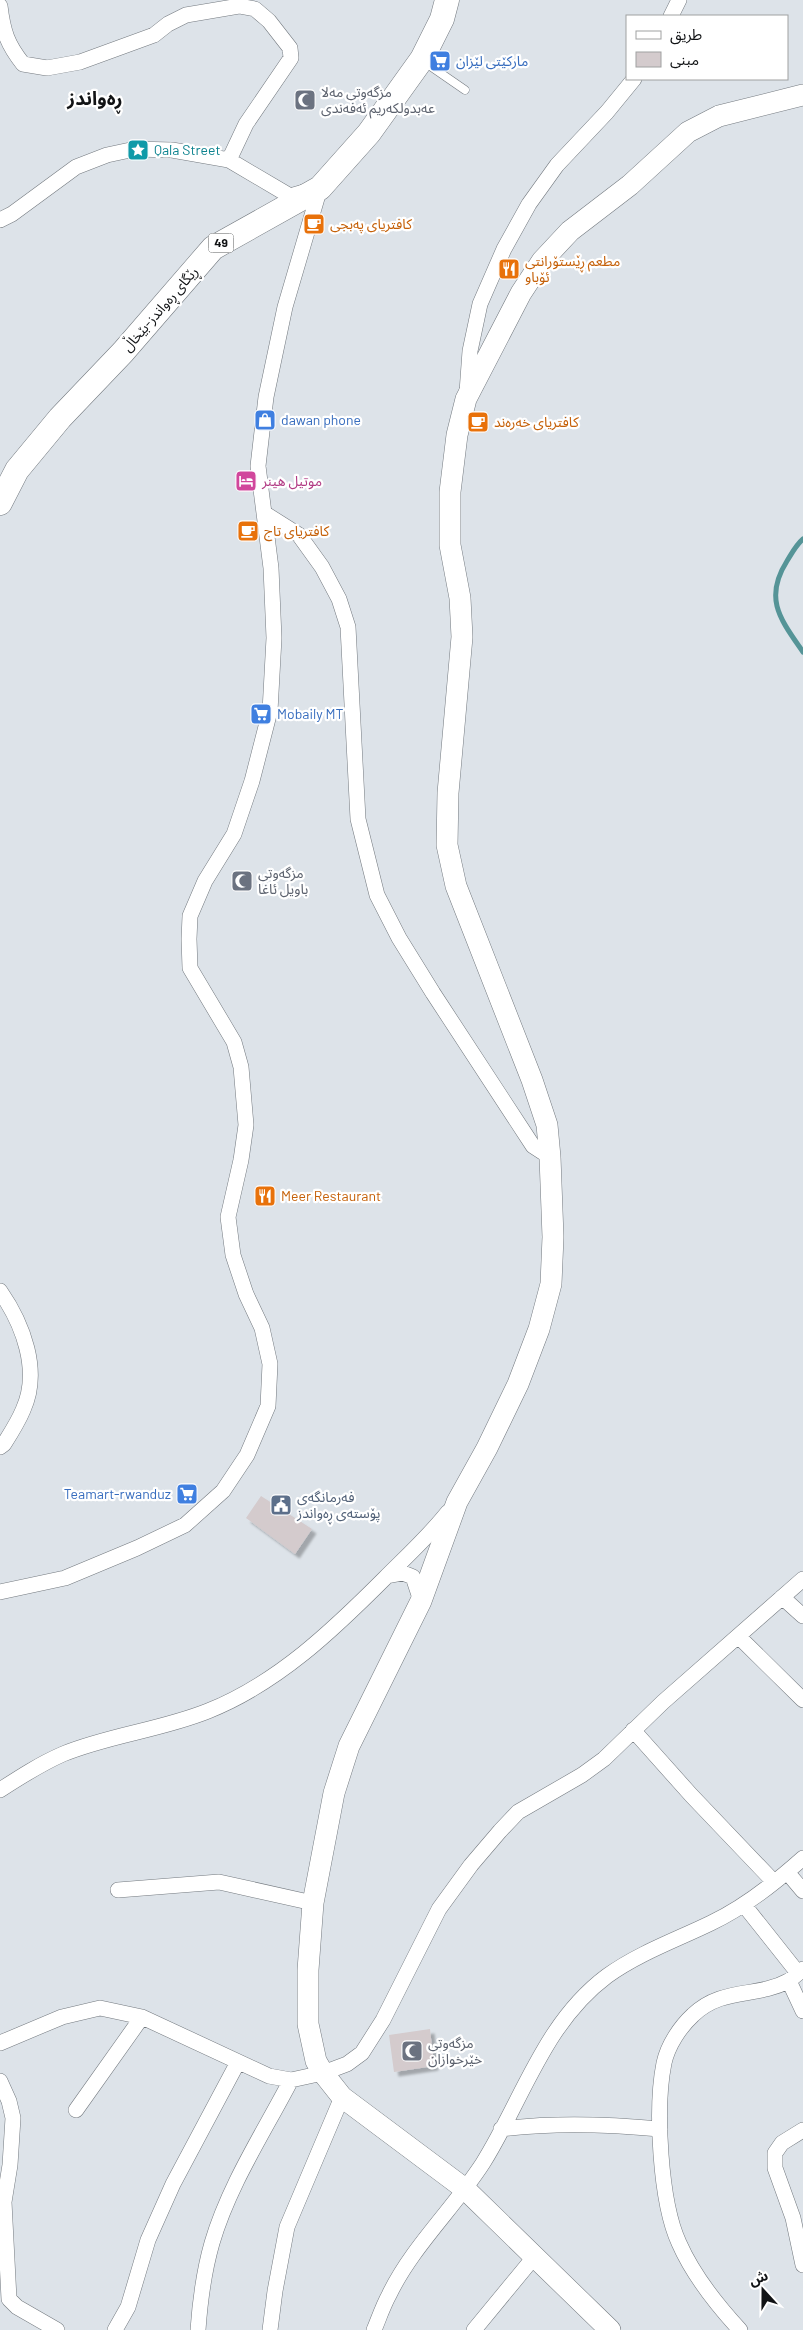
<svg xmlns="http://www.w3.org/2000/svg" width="803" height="2330" font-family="Barlow,'Noto Sans Arabic',sans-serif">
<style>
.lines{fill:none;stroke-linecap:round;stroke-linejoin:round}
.stream{stroke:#559497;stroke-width:5}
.building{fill:#d4cbcd;filter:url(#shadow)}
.lane-casing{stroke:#73797f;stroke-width:9}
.street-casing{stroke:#73797f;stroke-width:16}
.secondary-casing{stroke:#73797f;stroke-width:22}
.primary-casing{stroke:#73797f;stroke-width:25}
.lane{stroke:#fff;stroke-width:8}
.street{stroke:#fff;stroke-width:15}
.secondary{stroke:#fff;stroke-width:21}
.primary{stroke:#fff;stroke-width:24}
.labels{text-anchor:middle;stroke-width:4.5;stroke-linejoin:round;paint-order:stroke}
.shield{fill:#fff;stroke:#585a5b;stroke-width:1}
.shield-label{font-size:12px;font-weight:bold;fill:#111315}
.shop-label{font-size:14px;fill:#366cbe;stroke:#fff;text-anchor:start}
.worship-label{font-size:14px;fill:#5b616d;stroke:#fff;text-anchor:start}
.culture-label{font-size:14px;fill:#0d838f;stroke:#fff;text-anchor:start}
.food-label{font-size:14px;fill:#c56008;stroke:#fff;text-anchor:start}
.street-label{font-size:14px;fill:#111315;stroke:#fff}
.hotel-label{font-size:14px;fill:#b23c85;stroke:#fff;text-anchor:start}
.service-label{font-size:14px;fill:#4e5e75;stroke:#fff;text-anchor:start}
.district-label{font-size:19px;font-weight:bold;fill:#111315;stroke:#fff}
</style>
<defs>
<filter id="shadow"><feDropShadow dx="4.5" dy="4.5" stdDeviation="1" flood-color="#0004"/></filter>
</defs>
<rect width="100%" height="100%" fill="#dde3e9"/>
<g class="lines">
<path class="stream" d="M803,539C796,545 792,553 787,561C763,599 781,620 803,652"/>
</g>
<path class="building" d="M261,1496L312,1529L295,1554L246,1518Z
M430,2029L434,2066L394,2072L389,2035Z"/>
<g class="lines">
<g class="lane-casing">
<path id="lane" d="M423,61L465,90"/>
</g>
<g class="street-casing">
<path id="street" d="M0,6C3,31 7,44 23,64L47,68L80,62L154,35L168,24L186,15L239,6L255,9L269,21L290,48L291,58L246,124L229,160
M671,16L679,0
M0,220L12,214L76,167L107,155L135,149L172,150L229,160L290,196L304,192
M467,392L470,351L480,304L504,249L529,204L557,165L607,112L634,79
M264,513L299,535L322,567L339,599L348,627L358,819L377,895L399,938L433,993L533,1146L550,1157
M0,1291C23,1324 41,1371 23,1410C18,1422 11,1433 4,1444L0,1447
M387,1576L403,1573L413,1577L421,1601
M0,1592L65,1578L137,1548L185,1525L223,1491L247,1455L268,1406L270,1364L262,1328L246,1294L233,1255L228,1217L241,1160L246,1125L241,1067L234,1042L190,968L189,939L190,916L205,881L234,834L252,781L270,711L274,638L271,568L258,466L266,397L285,307L320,188
M782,1597L803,1616
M738,1636L803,1700
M633,1730L691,1795L774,1882
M0,1790C20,1777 40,1764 63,1754C109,1735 161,1730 208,1711C278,1683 333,1630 385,1578C407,1556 429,1536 448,1512
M787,1872L803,1891
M118,1890L219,1882L313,1903
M744,1905L798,1973
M789,1981L803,2011
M0,2043L62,2017L100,2008L142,2017L269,2076L291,2080L323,2073L347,2064L362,2053L383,2020L439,1909L471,1865L500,1831L518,1812L582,1775L604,1759L663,1702L803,1579
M0,2081L9,2101L13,2118L10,2165L4,2202L9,2299L17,2307L57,2330
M76,2110L142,2017
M501,2129C555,2122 607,2124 660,2129
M803,2130L782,2143L775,2153V2168L793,2218L803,2265
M115,2330L128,2307L148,2240L173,2184L238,2062
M198,2330C200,2301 204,2271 212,2243C229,2185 264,2132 291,2080
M270,2330L275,2291L287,2227L342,2097
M374,2330C379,2318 383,2306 389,2295C412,2247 454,2208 483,2163C523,2099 544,2023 607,1976C639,1953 676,1940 711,1923C745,1907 775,1883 803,1858
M474,2330L535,2256
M740,2330C716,2304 693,2275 679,2243C660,2202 655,2108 664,2063C668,2045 680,2027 693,2015C722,1987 757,1998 788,1981C793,1978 798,1973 803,1969"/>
</g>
<g class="secondary-casing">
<path id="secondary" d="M610,2330L465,2189L342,2097L323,2073L316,2061L308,2024V1970L313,1903L334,1793L349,1746L421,1601L457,1502L487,1448L518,1384L539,1329L551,1284L553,1237L550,1157L547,1125L532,1080L456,886L447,845L448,793L462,637L460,598L450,545V492L457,435L466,399L521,293L542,261L570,231L630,185L688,132L719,116L803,95"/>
</g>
<g class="primary-casing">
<path id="primary" d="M0,503L17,470L60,418L123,352L213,248L320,188L369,133L422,59L442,19L447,0"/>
</g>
<use href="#lane" class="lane"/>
<use href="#street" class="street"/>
<use href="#secondary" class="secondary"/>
<use href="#primary" class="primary"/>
</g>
<defs>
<g id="supermarket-square" transform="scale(1.125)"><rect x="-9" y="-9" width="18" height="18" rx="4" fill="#3f7fe0" stroke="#fff"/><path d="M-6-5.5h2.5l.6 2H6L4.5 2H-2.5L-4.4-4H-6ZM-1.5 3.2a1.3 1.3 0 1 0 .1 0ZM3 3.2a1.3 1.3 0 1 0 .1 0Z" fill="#fff"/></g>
<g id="mosque-square" transform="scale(1.125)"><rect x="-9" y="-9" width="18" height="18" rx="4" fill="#6b7280" stroke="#fff"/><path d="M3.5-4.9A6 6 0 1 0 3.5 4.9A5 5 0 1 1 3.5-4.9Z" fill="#fff"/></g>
<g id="sight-square" transform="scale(1.125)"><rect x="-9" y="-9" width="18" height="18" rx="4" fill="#0f9aa8" stroke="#fff"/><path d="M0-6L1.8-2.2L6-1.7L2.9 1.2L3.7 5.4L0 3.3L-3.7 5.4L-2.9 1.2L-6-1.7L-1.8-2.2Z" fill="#fff"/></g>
<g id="cafe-square" transform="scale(1.125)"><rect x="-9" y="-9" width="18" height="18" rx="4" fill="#e8710a" stroke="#fff"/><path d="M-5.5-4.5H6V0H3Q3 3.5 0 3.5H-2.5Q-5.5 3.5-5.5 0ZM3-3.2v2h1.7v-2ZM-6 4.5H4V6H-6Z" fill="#fff"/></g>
<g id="restaurant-square" transform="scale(1.125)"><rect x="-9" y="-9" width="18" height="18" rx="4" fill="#e8710a" stroke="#fff"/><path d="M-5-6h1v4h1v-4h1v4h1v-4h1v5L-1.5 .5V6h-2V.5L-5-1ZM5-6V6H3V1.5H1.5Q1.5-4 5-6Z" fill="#fff"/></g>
<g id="shop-square" transform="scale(1.125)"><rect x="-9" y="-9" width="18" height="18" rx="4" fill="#3f7fe0" stroke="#fff"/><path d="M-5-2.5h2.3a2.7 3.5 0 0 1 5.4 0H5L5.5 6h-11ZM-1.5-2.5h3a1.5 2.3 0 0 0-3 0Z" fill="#fff"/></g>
<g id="hotel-square" transform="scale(1.125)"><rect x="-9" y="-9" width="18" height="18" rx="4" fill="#d1479c" stroke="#fff"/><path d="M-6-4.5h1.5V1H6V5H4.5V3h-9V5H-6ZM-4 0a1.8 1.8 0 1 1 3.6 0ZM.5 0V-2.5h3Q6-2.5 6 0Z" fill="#fff"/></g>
<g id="civic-square" transform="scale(1.125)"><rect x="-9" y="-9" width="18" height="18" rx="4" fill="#5c6f8a" stroke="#fff"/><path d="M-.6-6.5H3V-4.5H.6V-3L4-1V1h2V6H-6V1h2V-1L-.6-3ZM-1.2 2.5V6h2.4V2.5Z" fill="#fff"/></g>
</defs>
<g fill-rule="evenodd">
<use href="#supermarket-square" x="440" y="61"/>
<use href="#mosque-square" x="305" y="100"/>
<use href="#sight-square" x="138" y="150"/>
<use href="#cafe-square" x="314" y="224"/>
<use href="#restaurant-square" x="509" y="269"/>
<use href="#shop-square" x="265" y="420"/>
<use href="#cafe-square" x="478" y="422"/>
<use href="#hotel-square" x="246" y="481"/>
<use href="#cafe-square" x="248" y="531"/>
<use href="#supermarket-square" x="261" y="714"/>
<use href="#mosque-square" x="242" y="881"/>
<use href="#restaurant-square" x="265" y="1196"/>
<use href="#supermarket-square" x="187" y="1494"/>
<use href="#civic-square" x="281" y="1505"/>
<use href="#mosque-square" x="412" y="2051"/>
</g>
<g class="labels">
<rect class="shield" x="208.5" y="233.5" width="25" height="19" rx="4"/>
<g class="shield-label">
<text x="221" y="247">49</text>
</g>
<g class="shop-label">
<text x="456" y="66">مارکێتی لێزان</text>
<text x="281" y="425">dawan phone</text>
<text x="277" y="719">Mobaily MT</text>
<text x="171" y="1499" text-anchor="end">Teamart-rwanduz</text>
</g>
<g class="worship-label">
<text x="321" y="97">مزگەوتی مەلا<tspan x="321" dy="16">عەبدولکەریم ئەفەندی</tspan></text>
<text x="258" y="878">مزگەوتی<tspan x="258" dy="16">باویل ئاغا</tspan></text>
<text x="428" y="2048">مزگەوتی<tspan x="428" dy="16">خێرخوازان</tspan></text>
</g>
<g class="culture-label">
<text x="154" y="155">Qala Street</text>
</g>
<g class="food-label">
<text x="330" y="229">کافتریای پەبجی</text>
<text x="525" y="266">مطعم ڕێستۆرانتی<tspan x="525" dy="16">ئۆباو</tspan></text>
<text x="494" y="427">کافتریای خەرەند</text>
<text x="264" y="536">کافتریای تاج</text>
<text x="281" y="1201">Meer Restaurant</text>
</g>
<g class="street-label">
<text transform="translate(160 309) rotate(-49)" y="5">ڕێگای ڕەواندز-بێخاڵ</text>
</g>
<g class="hotel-label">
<text x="262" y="486">موتيل هينر</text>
</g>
<g class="service-label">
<text x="297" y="1502">فەرمانگەی<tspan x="297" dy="16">پۆستەی ڕەواندز</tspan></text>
</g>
<g class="district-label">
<text x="95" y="105">ڕەواندز</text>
</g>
</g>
<rect x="626" y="15" width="162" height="65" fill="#ffffff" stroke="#a0a1a1"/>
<rect x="636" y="31" width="25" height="8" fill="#ffffff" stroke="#a0a1a1"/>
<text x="670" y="40" font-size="15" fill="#111315">طريق</text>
<rect x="636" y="52" width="25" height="15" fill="#d4cbcd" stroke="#a0a1a1"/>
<text x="670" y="65" font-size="15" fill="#111315">مبنى</text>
<g transform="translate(763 2290) rotate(339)" stroke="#ffffff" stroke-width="4" paint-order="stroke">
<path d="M0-4L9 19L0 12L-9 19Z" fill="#111315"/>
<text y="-8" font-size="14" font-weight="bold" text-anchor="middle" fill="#111315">ش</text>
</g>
</svg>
